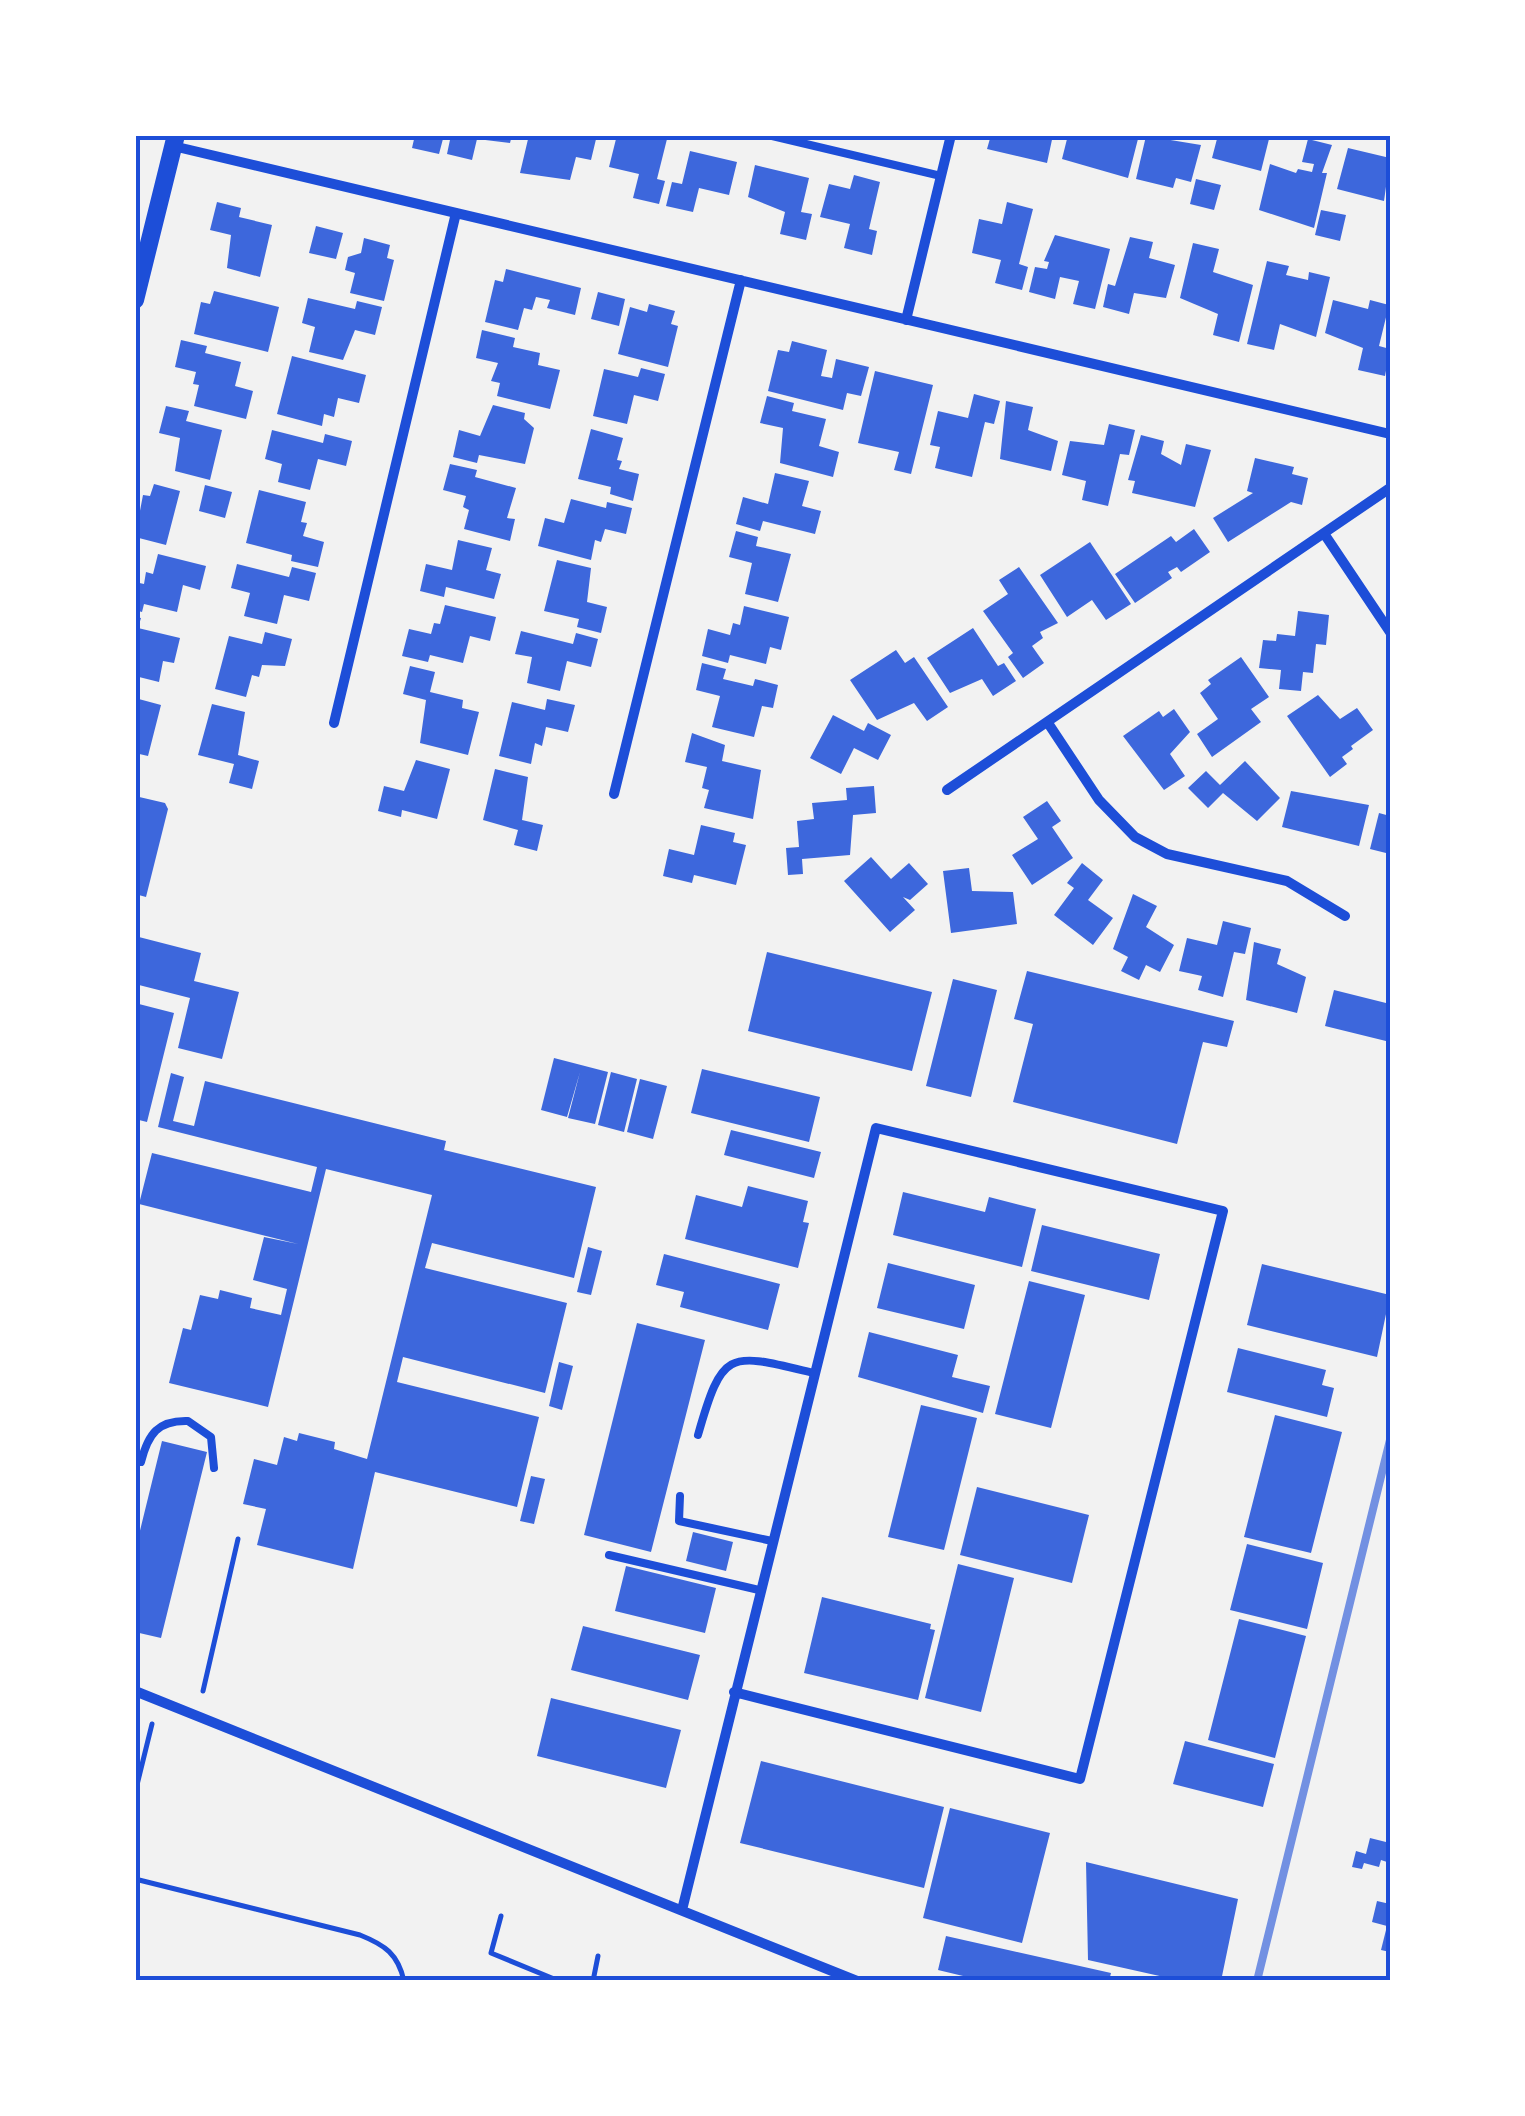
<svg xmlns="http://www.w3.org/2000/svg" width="1525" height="2116" font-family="Raleway,sans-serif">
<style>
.building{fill:#3d67dc}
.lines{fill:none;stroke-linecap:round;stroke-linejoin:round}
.path{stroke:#1d4ed8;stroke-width:5}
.service{stroke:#1d4ed8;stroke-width:8}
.minor{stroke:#1d4ed8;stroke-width:10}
.tertiary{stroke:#1d4ed8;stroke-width:18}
.rail{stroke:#7290e2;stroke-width:8}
.neatline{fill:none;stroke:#1d4ed8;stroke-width:4}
</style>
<rect width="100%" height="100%" fill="#f2f2f2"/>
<path class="building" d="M415,135H444L439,154L412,148Z
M451,135H512L510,143L477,139L472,160L447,154Z
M529,135H597L591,160L576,157L570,180L520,173Z
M617,135L641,140L642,135H668L657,179L665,181L659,204L633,198L639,174L609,167Z
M991,135H1053L1047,163L987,149Z
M1068,135H1139L1128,178L1062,159Z
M1218,135H1270L1261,171L1212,158Z
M1146,136L1201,145L1191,182L1176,178L1173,188L1136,179Z
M1308,139L1332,145L1322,173H1327L1314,228L1259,210L1270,164L1296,173L1298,169L1312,172L1314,164L1302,162Z
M1348,148L1390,158L1384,201L1337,189Z
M690,151L737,162L729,195L699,188L693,212L666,206L672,182L682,184Z
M755,165L809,178L801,212L812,214L806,240L780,234L785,212L748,197Z
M854,175L880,182L869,229L877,231L872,255L844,248L850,224L820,217L829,184L850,189Z
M1196,179L1221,185L1214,210L1190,204Z
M217,202L241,208L239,217L272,225L260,277L227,268L231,235L210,230Z
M1007,202L1033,209L1019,264L1028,267L1022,290L995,283L1001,260L972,253L979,219L1002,224Z
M1321,210L1346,215L1340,241L1315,235Z
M316,226L343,233L336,259L309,253Z
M1055,235L1110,249L1095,309L1073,304L1079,281L1060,277L1055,299L1029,292L1035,267L1047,269L1049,262L1044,261Z
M1130,237L1153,242L1149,258L1175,265L1166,298L1134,293L1129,314L1103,307L1108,284L1115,286Z
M364,238L390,245L387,258L394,260L384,301L350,293L355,273L345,270L348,257L361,253Z
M1193,243L1219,249L1213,272L1253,285L1239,342L1213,335L1218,314L1180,298Z
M1267,261L1289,266L1286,275L1308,280L1309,272L1330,277L1316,337L1280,324L1274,350L1247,344Z
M506,269L581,288L575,315L547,308L550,300L536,297L532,310L524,308L518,330L485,322L495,280L503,282Z
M214,291L279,307L268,352L194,334L201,302L210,304Z
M598,292L625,299L619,326L591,319Z
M308,298L355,309L357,301L382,307L375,335L355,330L343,360L309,352L315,327L302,323Z
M1333,300L1368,309L1370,300L1389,305L1379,346L1390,349L1385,376L1358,370L1363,348L1325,333Z
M649,304L675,311L671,324L678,326L668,367L618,354L630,307L647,312Z
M482,330L515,338L513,347L540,353L538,365L560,370L550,409L497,396L500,383L491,381L498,363L476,358Z
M181,340L207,346L205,353L241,362L235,386L253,391L246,419L194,406L199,385L193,384L196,372L175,367Z
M792,341L827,350L821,376L832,378L836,359L869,367L861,396L847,393L843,410L768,391L778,350L789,352Z
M292,356L366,375L359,403L338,398L334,417L324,414L322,426L277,414Z
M641,368L665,374L658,401L634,395L627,424L593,416L604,369L638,377Z
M875,371L933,385L911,474L894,470L899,452L858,443Z
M974,394L1000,401L994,424L985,422L972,477L935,468L940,447L930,445L938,411L968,418Z
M767,396L794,403L792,411L826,419L819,446L839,452L833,477L780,463L783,428L760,423Z
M1006,401L1033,407L1028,430L1058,441L1051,471L1000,459Z
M493,405L525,413L524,419L534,428L525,464L479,455L477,463L453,457L459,430L480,436Z
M166,406L189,411L186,421L222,430L210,480L175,471L180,438L159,433Z
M1109,424L1135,430L1129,455L1120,454L1108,506L1082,500L1086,481L1062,475L1070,441L1104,445Z
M591,429L623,438L617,460L622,461L619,469L639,474L633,501L610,494L611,487L578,479Z
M272,430L323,443L325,434L352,441L346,466L318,459L310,490L278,482L282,464L265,459Z
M1141,435L1164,441L1161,454L1181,465L1186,444L1211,450L1195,507L1132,493L1135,481L1128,480Z
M1255,458L1294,467L1292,474L1308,478L1302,505L1291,502L1228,542L1213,518L1253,493L1247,491Z
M450,464L477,470L475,477L516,488L507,518L515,519L510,541L464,529L469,510L463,507L466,496L443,490Z
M775,473L809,481L802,506L821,511L815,534L763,521L760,531L736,524L743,497L768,504Z
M154,484L180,491L166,545L135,537L143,495L150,496Z
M205,485L232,492L225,518L199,511Z
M259,490L306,502L301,522L307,523L303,536L324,542L318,567L291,561L292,555L246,543Z
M571,499L606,508L607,502L632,508L626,534L605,529L601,542L595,540L591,560L538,546L545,518L564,523Z
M1194,529L1210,552L1181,572L1177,567L1168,572L1172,578L1135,603L1115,574L1171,536L1176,542Z
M736,531L758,537L756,546L791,554L778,602L745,594L752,563L729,557Z
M458,540L492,548L486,570L501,574L494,599L446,587L444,597L420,591L426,564L452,570Z
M1090,542L1131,604L1106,620L1092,600L1067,617L1040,575Z
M158,554L206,566L200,590L183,585L177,612L144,604L142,612L135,610V582L144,584L146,572L153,574Z
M557,560L591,568L587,602L607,607L601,633L577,627L579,619L544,611Z
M237,564L289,577L292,567L316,573L309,601L284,595L277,624L244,616L250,593L231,588Z
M1019,567L1058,623L1040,632L1043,638L1032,646L1044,663L1023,678L1008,657L1013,653L983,611L1008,594L999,580Z
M445,605L496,617L490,641L470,636L463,663L430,655L428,662L402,656L409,629L431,634L434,623L440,624Z
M744,606L789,617L781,650L770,647L766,664L730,655L728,663L702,656L708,629L730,635L733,623L740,625Z
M1298,611L1329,615L1326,645L1316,644L1313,673L1303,672L1301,691L1279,689L1281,670L1259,668L1263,640L1276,641L1277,634L1295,636Z
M135,617L141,618L138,628L180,638L174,663L163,661L159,682L135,676Z
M973,628L998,666L1004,663L1016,681L993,696L982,679L950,693L927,658Z
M521,631L573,644L576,633L598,639L591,667L567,661L560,691L527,683L532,657L515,654Z
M265,632L292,639L285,666L262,665L259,677L252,675L246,697L215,689L229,636L262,644Z
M896,650L905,663L914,657L948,707L927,721L914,703L877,720L850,680Z
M1241,657L1269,697L1251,709L1261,722L1212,757L1197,734L1218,719L1200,693L1211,684L1208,680Z
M702,663L726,669L723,679L753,686L755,679L778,685L773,708L762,706L754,737L712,727L720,696L696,690Z
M410,666L435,672L430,692L463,700L462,708L479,712L468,755L420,743L426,700L403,694Z
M1318,695L1340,719L1357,708L1373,730L1351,746L1353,749L1342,757L1347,764L1330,777L1287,716Z
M135,698L161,705L148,756L135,753Z
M547,699L575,705L568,732L546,727L542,746L535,743L531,764L499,756L512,702L545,710Z
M212,704L245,712L238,755L259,761L252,789L229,783L234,764L198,755Z
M1174,709L1190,732L1170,754L1185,776L1164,790L1123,736L1159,711L1163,717Z
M833,715L864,731L868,723L891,735L878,760L854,748L841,774L810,758Z
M692,733L725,745L722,761L761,770L753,819L704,808L709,790L702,788L707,767L685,762Z
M416,760L450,769L437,819L402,810L401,817L378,811L384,786L404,791Z
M1245,761L1280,798L1257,821L1223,793L1208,808L1188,788L1206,771L1220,785Z
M495,769L528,777L522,820L543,825L537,851L514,845L518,830L483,820Z
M874,786L876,813L853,815L850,855L802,859L803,874L788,875L786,848L799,847L797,821L814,819L812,803L847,800L846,788Z
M1291,791L1369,805L1359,846L1282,827Z
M135,796L165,803L168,809L146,897L135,894Z
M1047,801L1061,821L1052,827L1073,858L1032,885L1012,855L1038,839L1023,817Z
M1379,813L1390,816V854L1370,849Z
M701,825L735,833L733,842L746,845L736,885L694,875L692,883L663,876L669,849L694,855Z
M871,857L891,879L909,863L928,884L910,900L903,897L915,910L890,932L844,881Z
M1082,863L1103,880L1088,900L1113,918L1093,945L1054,915L1074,888L1067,883Z
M969,868L972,891L1013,892L1017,924L951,933L943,871Z
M1133,894L1157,906L1146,927L1174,945L1160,972L1146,965L1139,980L1121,971L1128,957L1113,949Z
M1223,921L1251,928L1245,954L1234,952L1223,997L1198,990L1202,976L1179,971L1187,938L1217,945Z
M135,936L201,953L194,981L239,992L222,1059L178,1048L190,998L135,984Z
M1254,942L1281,949L1277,964L1306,977L1297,1013L1246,1000Z
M767,952L932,992L912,1071L748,1031Z
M1027,971L1234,1021L1227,1047L1203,1042L1177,1144L1013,1102L1033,1024L1014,1019Z
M953,979L997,990L971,1097L926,1086Z
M1334,990L1386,1003L1390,1042L1325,1026Z
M135,1003L174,1013L147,1122L135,1119Z
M554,1058L608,1072L595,1124L568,1118L580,1072L567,1117L541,1110Z
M702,1069L820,1097L809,1142L691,1113Z
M611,1072L637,1079L624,1132L598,1125Z
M171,1073L184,1077L173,1121L194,1126L205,1081L446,1141L444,1150L596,1187L574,1278L432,1243L425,1268L567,1303L545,1393L403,1357L397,1382L539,1417L517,1507L375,1472L353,1569L257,1545L266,1509L243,1504L254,1459L277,1465L284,1437L297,1441L299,1433L335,1442L334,1449L367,1459L432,1195L326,1169L268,1407L169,1383L183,1328L191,1330L200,1295L218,1299L220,1290L252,1298L250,1308L281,1315L287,1289L253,1280L264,1237L298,1244L139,1204L152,1153L311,1192L317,1167L158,1127Z
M640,1079L667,1086L653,1139L627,1132Z
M731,1130L821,1152L814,1178L724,1155Z
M748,1186L808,1201L803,1222L809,1223L798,1268L685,1239L696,1195L742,1207Z
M903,1192L985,1212L989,1197L1036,1209L1022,1267L893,1235Z
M1042,1225L1160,1254L1149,1300L1031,1271Z
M588,1247L602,1251L591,1295L577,1292Z
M664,1254L780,1284L768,1330L680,1307L684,1292L656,1285Z
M888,1263L975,1285L964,1329L877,1308Z
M1262,1264L1390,1295L1377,1357L1247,1325Z
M1029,1281L1085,1295L1051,1428L995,1414Z
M637,1323L705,1340L651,1552L584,1535Z
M869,1332L958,1355L952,1377L990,1386L983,1413L858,1377Z
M1238,1348L1326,1370L1322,1385L1334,1388L1327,1417L1227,1392Z
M559,1362L573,1366L562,1410L549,1406Z
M921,1405L977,1418L944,1550L888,1537Z
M1275,1415L1342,1432L1311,1553L1244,1537Z
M162,1441L207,1452L161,1638L135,1632V1551Z
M531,1476L545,1479L534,1524L520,1521Z
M977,1487L1089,1515L1072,1583L960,1555Z
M693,1532L733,1542L726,1571L686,1561Z
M1247,1544L1323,1563L1307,1629L1230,1610Z
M958,1564L1014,1578L981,1712L925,1698Z
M626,1566L716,1588L705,1633L615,1611Z
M822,1597L931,1624L930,1629L935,1630L918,1700L804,1673Z
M1239,1619L1306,1636L1275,1758L1208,1740Z
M583,1626L700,1655L688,1700L571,1670Z
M551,1698L681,1730L666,1788L537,1756Z
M1185,1741L1274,1764L1263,1807L1173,1784Z
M761,1761L944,1807L924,1888L740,1843Z
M950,1808L1050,1833L1022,1943L923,1918Z
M1370,1838L1390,1843V1863L1381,1860L1379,1867L1364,1863L1362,1869L1352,1867L1356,1851L1366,1854Z
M1086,1862L1238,1899L1221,1981H1182L1088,1960Z
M1377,1901L1390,1904V1952L1381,1950L1387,1926L1372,1922Z
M946,1936L1111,1973L1109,1981H984L938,1970Z"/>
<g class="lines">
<path class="path" d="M203,1691L238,1539
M135,1793L152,1724
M135,1879L360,1935C385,1945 398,1954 404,1981
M501,1916L491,1953L559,1981
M593,1981L598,1956"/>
<path class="service" d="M768,135L941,176
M698,1435C723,1347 729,1353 814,1373
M141,1462C148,1434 158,1420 188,1421L211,1437L214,1468
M680,1496L679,1521L772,1541
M609,1555L759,1590"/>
<path class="minor" d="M173,146L1390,434
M906,320L951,135
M1325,535L1390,632
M334,723L456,213
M1048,723L1099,800L1135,837L1167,854L1287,881L1345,916
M947,790L1390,488
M614,794L741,280
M135,1691L857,1981
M682,1910L876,1128L1223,1211L1080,1779L734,1692"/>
<path class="tertiary" d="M135,300L176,135"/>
<path class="rail" d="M1257,1981L1390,1440"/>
</g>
<rect width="1525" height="2116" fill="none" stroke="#ffffff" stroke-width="275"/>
<rect x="138" y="138" width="1250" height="1840" class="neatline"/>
</svg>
